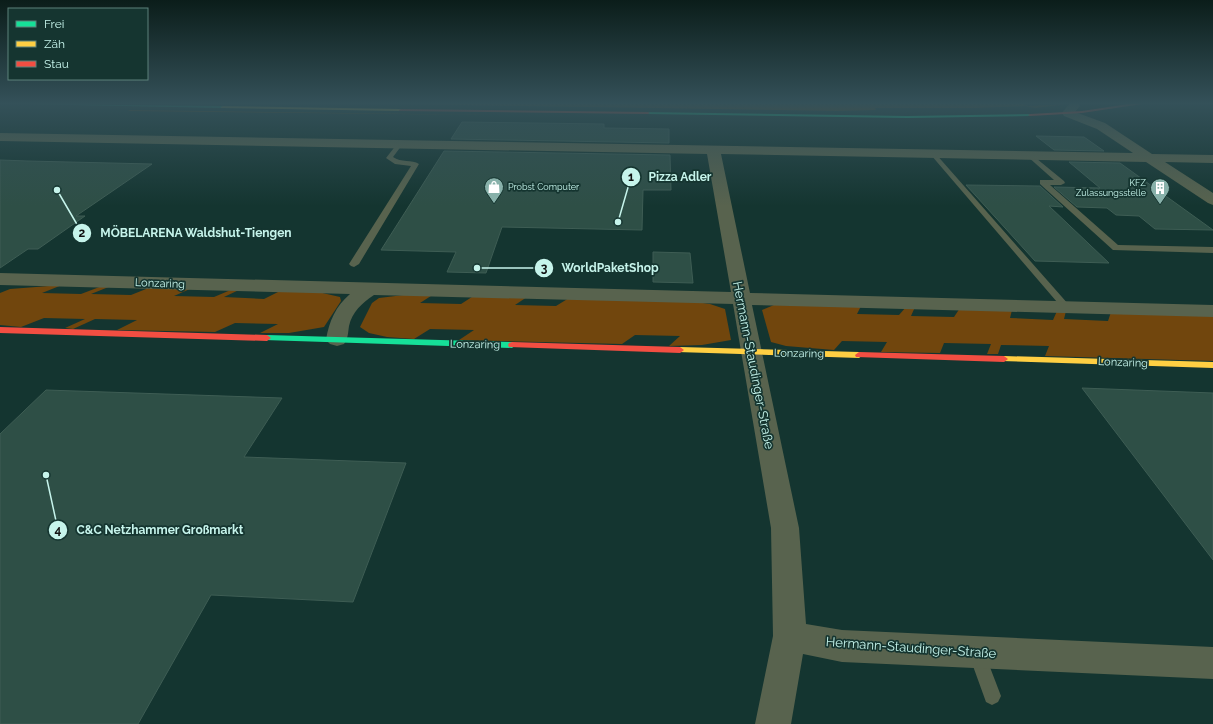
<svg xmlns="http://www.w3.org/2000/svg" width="1213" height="724" font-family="Raleway,sans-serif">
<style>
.green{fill:#71460d}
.building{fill:#2e4f46;stroke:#3e5d54}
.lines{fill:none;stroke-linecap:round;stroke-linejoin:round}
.lane{fill:#58634e;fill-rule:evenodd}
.street{fill:#58634e;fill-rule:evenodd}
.fast{fill:#16e098;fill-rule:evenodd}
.slow{fill:#ffcf43;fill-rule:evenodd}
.jam{fill:#f24e42;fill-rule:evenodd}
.labels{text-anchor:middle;stroke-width:3.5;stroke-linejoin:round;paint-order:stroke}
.far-poi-label{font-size:9px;fill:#c6f4eb;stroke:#153530;text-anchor:end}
.street-label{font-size:11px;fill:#c6f4eb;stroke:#153530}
.near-street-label{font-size:13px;fill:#c6f4eb;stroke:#153530}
.leader{fill:none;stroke:#c6f4eb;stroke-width:1.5}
.callout-dot{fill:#c6f4eb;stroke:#153530;stroke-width:1.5}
.mark-label{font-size:12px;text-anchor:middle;font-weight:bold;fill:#111}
.callout-label{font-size:12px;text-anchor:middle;font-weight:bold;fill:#c6f4eb;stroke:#153530;stroke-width:3.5;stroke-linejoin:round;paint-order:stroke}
</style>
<rect width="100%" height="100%" fill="#143530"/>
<path class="green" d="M400,104H1023L1028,106L1067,104L1035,108L1025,106L977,108H875L876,110L837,111Z
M130,110L491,115L128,111Z
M62,285L42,293L81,294L102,286H111L91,294L131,295L151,287L192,288L174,296L214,297L233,289H241L224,297L264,299L282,290L318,292L340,297L341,301L324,327L289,333H260L278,324L235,323L215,332L117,330L137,320L95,319L73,329L65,328L85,319L44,318L21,327L0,325V293L10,289Z
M412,294H434L420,303L461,304L475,295L527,297L515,305L556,306L569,298L681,300L710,304L725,309L731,340L702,345L669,346L680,336L635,335L622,344L459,340L474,330L430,329L414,339L387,337L369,333L360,327L372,303L379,298Z
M774,305L861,306L857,314L899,315L906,307H915L911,316L954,317L960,308L1012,310L1010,318L1053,320L1057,311H1066L1064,319L1108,321L1111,312L1213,315V361L1045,356L1049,346L1001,345L998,354H987L991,344L944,343L940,353L881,352L887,342L842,341L834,350L786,346L771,342L762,310Z"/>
<path class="building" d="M462,122L604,124V128L669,129V143L451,139Z
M1036,136L1084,137L1104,151L1054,150Z
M444,151L670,155L671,190H643L642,230L502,227L486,273L447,272L456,252L381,250Z
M0,160L28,161L152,164L76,216H85L38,249H28L0,268Z
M1069,162L1120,163L1213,230L1155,229L1139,216L1116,215L1107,208L1077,207L1054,187L1100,188Z
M966,185L1040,186L1063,207L1049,206L1109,263L1035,261Z
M653,252L690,253L693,283L653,282Z
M1082,388L1213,393V560Z
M46,390L282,398L244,457L406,463L353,602L211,595L138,724H0V434Z"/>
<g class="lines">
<path class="lane" d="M399,143L402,145L393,157C401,163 412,159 419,164L359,264L354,267L351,266L349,264L411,166L395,164L386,158L397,144Z
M931,153H935L1069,305L1071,307L1069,309H1063L931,155Z
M1027,154H1031L1064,181L1065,183L1061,185H1050L1118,245L1213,247V253L1113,250L1040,184V180H1054L1027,156Z
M977,647L983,649L1001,696L998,702L992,705L986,702L969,655L971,649Z"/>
<path class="street" d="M1069,104H1079L1080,106L1075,112L1105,123L1152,154L1213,155V163L1165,162L1213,193V205L1208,203L1146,162L721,154L750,293L1213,305V317L752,305L799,528L806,624L842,630L1213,647V679L842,662L803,654L791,724H755L773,636L771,528L733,304L374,295C362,303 352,312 349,326C348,333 348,339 344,344L337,346L330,344L326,340C329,321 336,306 350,294L0,285V273L731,292L707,154L0,141V133L1133,153L1097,129L1064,116L1062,113Z"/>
<path class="fast" d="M24,104L223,106L225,107L223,108Z
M646,112L907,116L1030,114L1032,115L1030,116L907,118L648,114H646Z
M267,335L512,342L516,345L512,348L264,340L263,338Z"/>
<path class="slow" d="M223,106L401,109L403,110L401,111L221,108V107Z
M680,347L859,352L863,355L859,358L677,352L676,350L677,348Z
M1004,356L1213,362V368L1001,361L1000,359L1001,357Z"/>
<path class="jam" d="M1128,104H1142L1082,113L1030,116L1028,115L1030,114L1082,111Z
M401,109L648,112L650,113L648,114L399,111V110Z
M0,327L267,335L271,338L267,341L0,333Z
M512,342L680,347L684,350L680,353L509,347L508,345L509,343Z
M859,352L1004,356L1008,359L1004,362L856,357L855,355Z"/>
</g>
<linearGradient id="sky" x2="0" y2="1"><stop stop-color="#0b1d1a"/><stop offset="0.5" stop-color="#345159"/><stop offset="1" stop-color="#345159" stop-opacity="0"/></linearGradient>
<rect width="1213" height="206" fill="url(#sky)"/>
<defs>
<g id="shop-pin" transform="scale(1)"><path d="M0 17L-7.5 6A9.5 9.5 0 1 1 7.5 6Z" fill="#88b1aa" stroke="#153530"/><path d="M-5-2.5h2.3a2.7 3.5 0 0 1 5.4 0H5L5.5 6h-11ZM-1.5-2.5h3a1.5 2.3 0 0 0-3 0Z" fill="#fff"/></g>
<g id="building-pin" transform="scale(1)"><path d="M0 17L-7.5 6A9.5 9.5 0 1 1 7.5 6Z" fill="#88b1aa" stroke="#153530"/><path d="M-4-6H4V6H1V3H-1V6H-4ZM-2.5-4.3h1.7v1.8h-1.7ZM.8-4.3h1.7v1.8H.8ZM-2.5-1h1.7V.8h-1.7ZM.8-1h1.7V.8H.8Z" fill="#fff"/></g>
</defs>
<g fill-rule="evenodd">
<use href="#shop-pin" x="494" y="187"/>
<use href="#building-pin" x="1160" y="188"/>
</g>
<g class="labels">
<g class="far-poi-label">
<text x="1146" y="186">KFZ<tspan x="1146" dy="10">Zulassungsstelle</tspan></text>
<text x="508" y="190" text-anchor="start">Probst Computer</text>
</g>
<g class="street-label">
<text transform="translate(160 283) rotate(2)" y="4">Lonzaring</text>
<text transform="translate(475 344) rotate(1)" y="4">Lonzaring</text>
<text transform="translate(799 353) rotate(1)" y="4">Lonzaring</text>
<text transform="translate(1123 362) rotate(2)" y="4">Lonzaring</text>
</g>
<g class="near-street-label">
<text transform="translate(754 365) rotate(79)" y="5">Hermann-Staudinger-Straße</text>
<text transform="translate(911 647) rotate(4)" y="5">Hermann-Staudinger-Straße</text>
</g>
</g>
<path class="leader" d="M618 222L631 177M57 190L82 233M477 268L544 268M46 475L58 530"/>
<g class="callout-dot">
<circle cx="618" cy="222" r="4"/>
<circle cx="57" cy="190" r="4"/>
<circle cx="477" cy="268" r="4"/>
<circle cx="46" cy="475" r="4"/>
<circle cx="631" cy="177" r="10"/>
<circle cx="82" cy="233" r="10"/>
<circle cx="544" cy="268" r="10"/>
<circle cx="58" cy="530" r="10"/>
</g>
<g class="mark-label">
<text x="631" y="181">1</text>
<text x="82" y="237">2</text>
<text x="544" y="272">3</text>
<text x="58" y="534">4</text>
</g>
<g class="callout-label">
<text x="680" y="181">Pizza Adler</text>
<text x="196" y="237">MÖBELARENA Waldshut-Tiengen</text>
<text x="610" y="272">WorldPaketShop</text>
<text x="160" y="534">C&amp;C Netzhammer Großmarkt</text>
</g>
<rect x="8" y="8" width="140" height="72" fill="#153530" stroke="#5c817b"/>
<rect x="16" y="21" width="20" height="6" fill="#16e098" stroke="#5c817b"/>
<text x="44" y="28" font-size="12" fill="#c6f4eb">Frei</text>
<rect x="16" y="41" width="20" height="6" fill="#ffcf43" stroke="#5c817b"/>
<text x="44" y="48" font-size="12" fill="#c6f4eb">Zäh</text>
<rect x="16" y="61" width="20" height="6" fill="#f24e42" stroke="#5c817b"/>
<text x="44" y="68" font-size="12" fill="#c6f4eb">Stau</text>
</svg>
